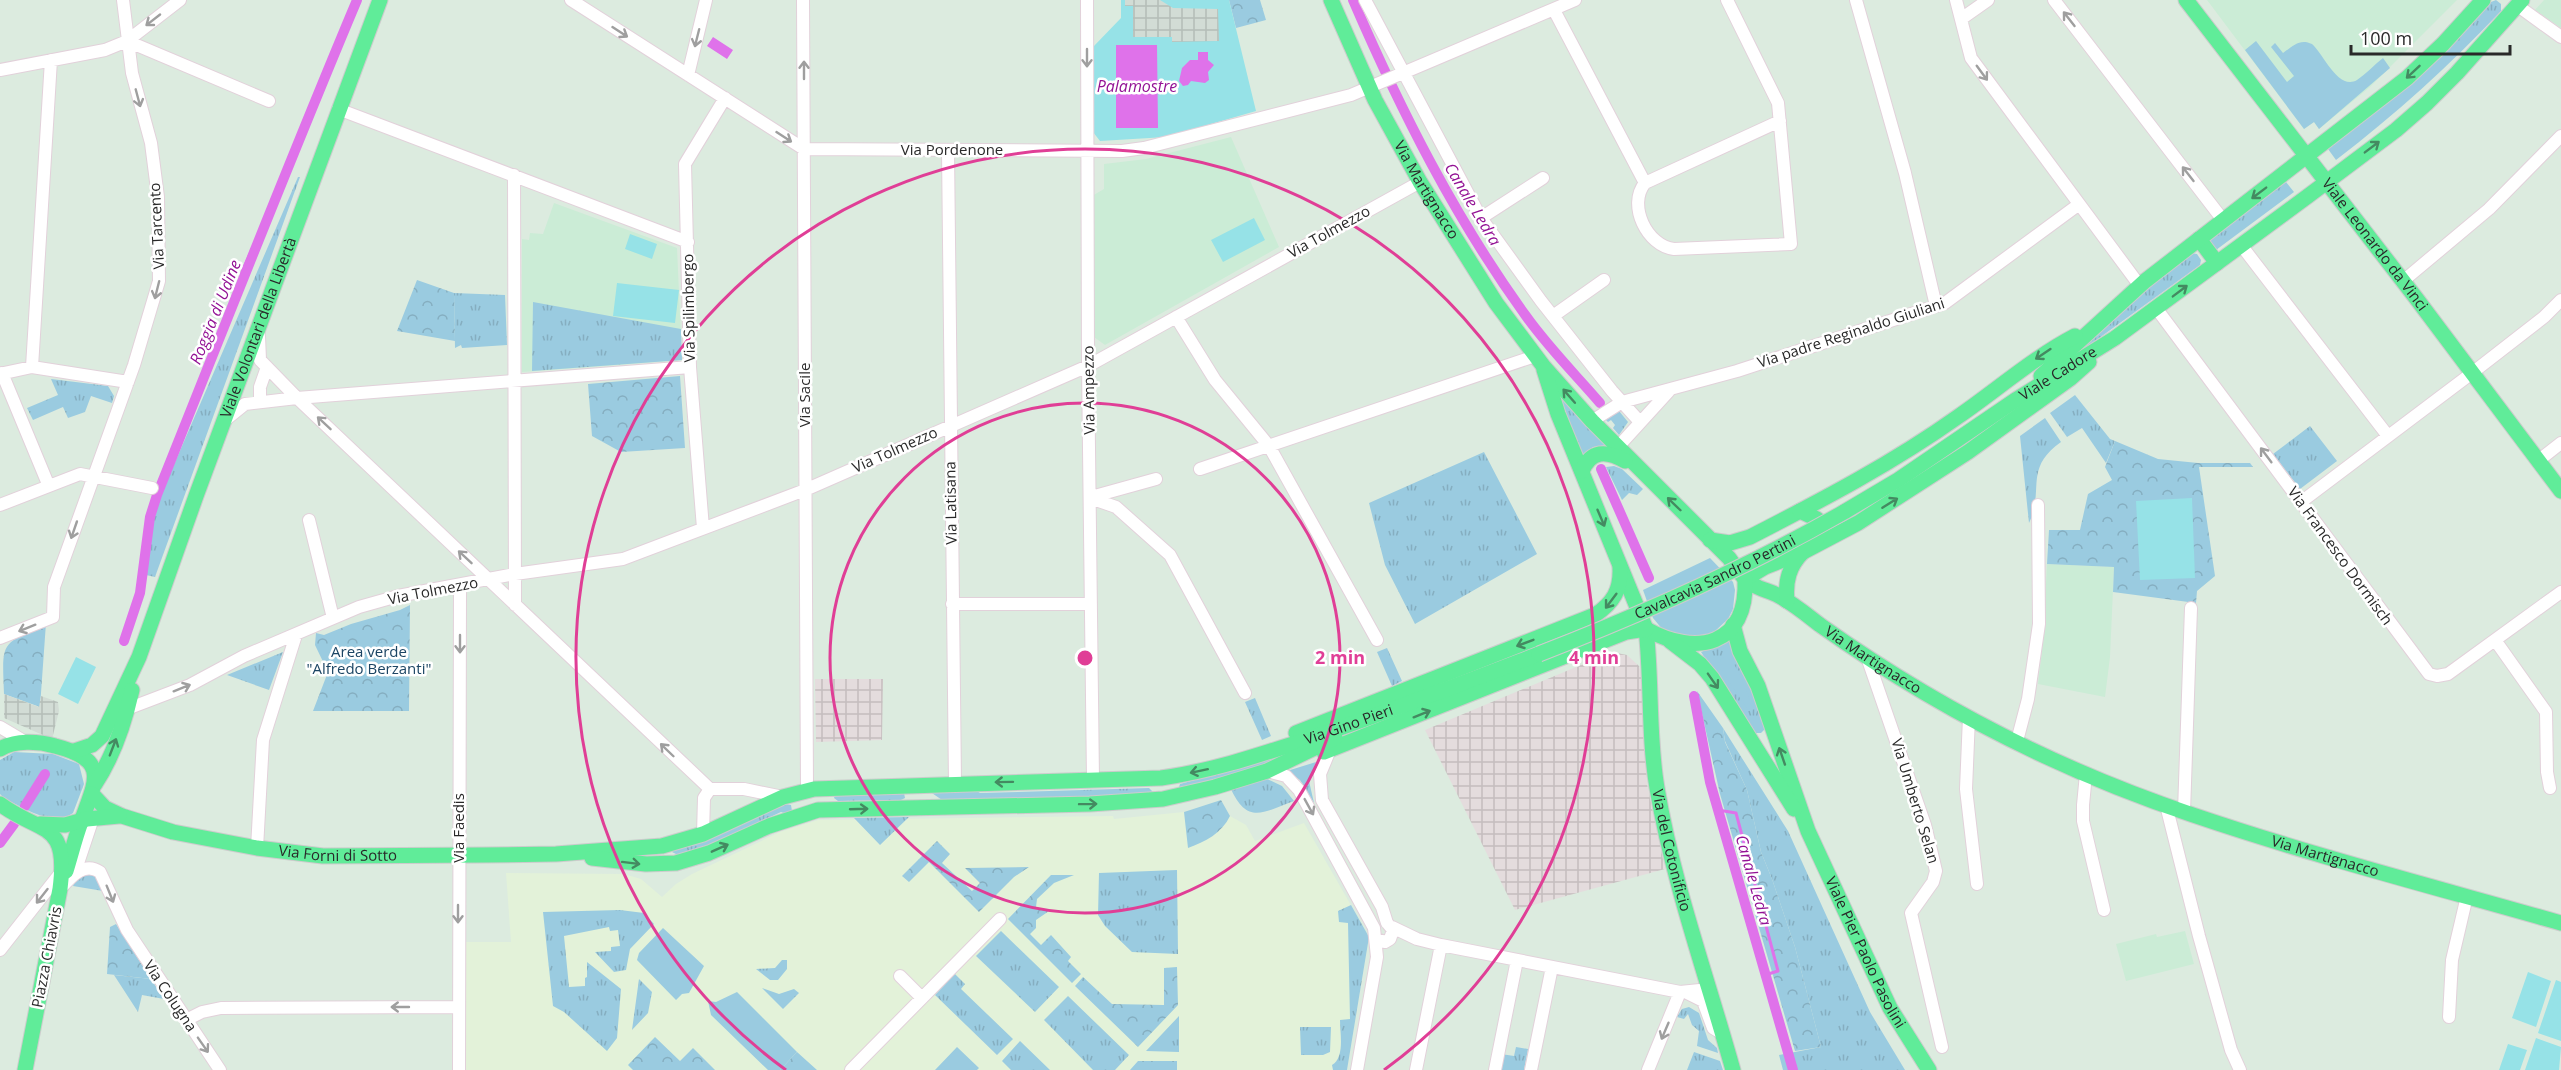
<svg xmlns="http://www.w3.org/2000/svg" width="2561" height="1070" font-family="'Open Sans',sans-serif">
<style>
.industrial{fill:url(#industrial-grid)}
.education{fill:#cbecd6}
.medical{fill:#e3f2d9}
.grass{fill:url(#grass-tufts)}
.forest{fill:url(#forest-crowns)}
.garden{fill:#9acbe0}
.pitch{fill:#96e2e7}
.plaza{fill:url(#plaza-grid)}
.water{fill:#df72ea}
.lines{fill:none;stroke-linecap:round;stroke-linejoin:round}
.stream{stroke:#df72ea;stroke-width:3}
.canal{stroke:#df72ea;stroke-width:10}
.minor-casing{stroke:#e2d1da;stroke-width:14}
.major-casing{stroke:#ccc;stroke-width:17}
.minor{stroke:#fff;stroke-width:12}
.major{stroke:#60ec99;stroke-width:15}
.major-bridge-casing{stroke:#ccc;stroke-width:17;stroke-linecap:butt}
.major-bridge{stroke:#60ec99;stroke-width:15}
.oneway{stroke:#9f9f9f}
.oneway2{stroke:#448a61}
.ring{fill:none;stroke:#e03e96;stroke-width:3}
.labels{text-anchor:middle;stroke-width:5;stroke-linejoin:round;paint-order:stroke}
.street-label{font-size:15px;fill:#292929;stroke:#fff}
.park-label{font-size:15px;fill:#1c4564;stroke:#fff}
.water-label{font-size:16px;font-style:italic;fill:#931295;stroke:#fff}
.centre{fill:#e03e96;stroke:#fff;stroke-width:3}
.ring-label{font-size:18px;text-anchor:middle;font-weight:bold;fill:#e03e96;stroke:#fff;stroke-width:5;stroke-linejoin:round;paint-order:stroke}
</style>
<defs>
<pattern id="industrial-grid" width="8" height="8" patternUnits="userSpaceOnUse" patternTransform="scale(1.5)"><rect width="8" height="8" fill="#e4dcdd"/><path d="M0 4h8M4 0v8" fill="none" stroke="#c4bdbe"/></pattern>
<pattern id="grass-tufts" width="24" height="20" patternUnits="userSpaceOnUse" patternTransform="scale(1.5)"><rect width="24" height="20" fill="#9acbe0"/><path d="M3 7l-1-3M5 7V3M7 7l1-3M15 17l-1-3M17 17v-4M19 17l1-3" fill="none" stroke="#85aec0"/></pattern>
<pattern id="forest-crowns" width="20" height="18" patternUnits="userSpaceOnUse" patternTransform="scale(1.5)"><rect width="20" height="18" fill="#9acbe0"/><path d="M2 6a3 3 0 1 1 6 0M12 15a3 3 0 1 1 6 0" fill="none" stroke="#85aec0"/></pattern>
<pattern id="plaza-grid" width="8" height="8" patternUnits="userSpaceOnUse" patternTransform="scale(1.5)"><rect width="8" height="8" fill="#d2dcd5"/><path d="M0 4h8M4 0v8" fill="none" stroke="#b4bdb7"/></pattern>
</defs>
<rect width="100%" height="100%" fill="#dcebdf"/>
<path class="industrial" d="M1612,652L1627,655L1639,666L1641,673L1647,784L1665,869L1515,910L1425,730Z
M815,679H883L882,740L816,742Z"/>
<path class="education" d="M2207,0H2457L2370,87L2319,129L2314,122L2304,129Z
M2544,0H2561V28L2535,10Z
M1231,137L1279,247L1105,345L1094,337L1092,196L1104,189V164L1146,159Z
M554,203L677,248L682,360L522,372V239L529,240L530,233L543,234Z
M2047,564L2114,567L2110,657L2105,697L2038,684L2043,642Z
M2185,931L2194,964L2126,981L2116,944L2156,934L2157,937Z"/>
<path class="medical" d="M1221,800L1230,816L1246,825L1255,841L1304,823L1369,937L1347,1070H465L466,942H511L506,873L624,874L641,879L662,897L676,884L692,874L780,832L818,820L1113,816L1114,819L1184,812Z"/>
<path class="grass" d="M2496,0L2501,4V11C2449,66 2396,114 2336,160L2328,149L2383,106L2491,2Z
M298,177H300L155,577L146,575L154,511Z
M2286,182L2294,192L2216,250L2208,244L2210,239Z
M2191,253L2197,254L2201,260L2200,265L2055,370L2125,306Z
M454,293L505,295L507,345L462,348L461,345L455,348Z
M533,302L681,329L682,360L532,371Z
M51,379L108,386L114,396L112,403L91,396L85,412L68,418L63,407L33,420L27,408L58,395Z
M1553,383L1608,445L1593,447L1582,458Z
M2075,395L2110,439L2115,441L2106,463L2082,428L2067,437L2050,413Z
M1619,411L1628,422L1619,435L1613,428L1615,425L1611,420L1608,422L1604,418Z
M2045,418L2061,442C2023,469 2045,490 2029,523L2020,436Z
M2310,426L2337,461L2300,489L2273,454Z
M1484,452L1537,554L1415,624L1385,565L1369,503Z
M1614,466L1622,469L1643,489L1637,495L1629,493L1622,500L1606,467Z
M1729,641L1750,682L1765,729L1761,733H1754L1701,652Z
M1387,648L1402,681L1392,686L1377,652Z
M283,652L269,690L227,675Z
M1255,698L1271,736L1262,740L1245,702Z
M1723,728L1788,831L1870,1012L1905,1070H1783L1779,1055L1821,1047L1795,947L1772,879L1761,852L1747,790L1725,741Z
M1345,729L1251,771L1183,789L1179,787L1180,784L1224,772Z
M14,752L53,754L79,764L84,784L73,813C53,828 25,808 5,799L0,794V760Z
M1316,762L1309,781L1314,803L1300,780L1287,771Z
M1265,778L1282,786L1294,801C1262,813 1247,825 1230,787Z
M972,788L980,793L1149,788L1153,792L1149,795L945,802L926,789Z
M904,793L905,798L901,800L838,801L834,798L835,795Z
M785,804L791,805L792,811L787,814L781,812L707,846L678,855L672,852L673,849Z
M909,817L880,845L854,818Z
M1177,870L1178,954L1132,952L1105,926L1098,915L1099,873Z
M86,873L98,876L103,891L73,886L76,879Z
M1351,905L1369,937L1347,1070H1333L1332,1065C1345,1057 1340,1034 1340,1020L1350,1019L1348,923L1339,922L1338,911Z
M620,910L644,913L654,924L630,949L626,970L614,972L595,952L611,951V947L620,946L618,930L610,931L609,927L564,936L569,987L585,986V978L587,977V962L621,989L617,1038L607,1051L564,1012L553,1006L543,912Z
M1001,931L1059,987L1035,1012L976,956Z
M782,960H787V969L778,980H770L756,969L775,968Z
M955,974L965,984L961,989L1013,1039L997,1055L935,995Z
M114,975L151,979L164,999L142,995L138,1012Z
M639,979L652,992L648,1013L632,1030Z
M762,988L779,994L794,989L799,993L783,1009Z
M1068,996L1129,1055L1115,1070H1093L1044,1020Z
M1689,1007L1699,1013L1708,1040L1717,1048L1718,1053L1697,1046L1699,1031L1692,1025L1688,1014L1684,1019L1677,1017L1682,1009Z
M1179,1016V1052L1146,1051Z
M1300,1027H1331L1330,1052L1323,1055H1301Z
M1020,1041L1050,1070H1011L1002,1061Z
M1516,1047L1528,1049L1524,1070H1498L1501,1054L1514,1056Z
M1694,1052L1720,1061L1723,1070H1687Z"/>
<path class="forest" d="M1229,0H1260L1266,20L1236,28Z
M417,280L454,293L455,341L397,331Z
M680,376L685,448L621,452L592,436L588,384Z
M2115,441L2158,459L2198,463H2250L2253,467H2199L2215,576L2197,591L2196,603L2113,592L2114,567L2047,564L2049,530H2080L2088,494L2112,480L2105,467Z
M410,605L409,711H313L328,672L315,645L316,633L324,635L351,624L400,610Z
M46,623L40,707L4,694C2,640 0,646 46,623Z
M1697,691L1723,728L1725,742L1747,790L1761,852L1772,879L1795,947L1821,1047L1795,1051L1720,794Z
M1221,800L1230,816C1222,833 1205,842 1188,848L1184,812Z
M937,841L950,854L942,863L972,891L980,883L965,868L1029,867L1014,877L979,912L929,862L909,882L902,876Z
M1051,875H1074L1054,883L1037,899L1036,907L1049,911L1036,920V928L1030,934L1041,945L1051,935L1071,957L1068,961L1081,974L1072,983L1008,919Z
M116,924L151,979L107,974L110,927Z
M1177,967L1178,1005L1138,1047L1075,986L1083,977L1112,1004L1164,1005V968Z
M655,1037L680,1061L693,1048L715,1070H633L628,1065Z
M797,1052L817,1070H780Z
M1138,1061H1177V1070H1130Z"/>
<path class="garden" d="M2256,41L2287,82L2294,76L2271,47L2275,43L2283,53C2293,46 2300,38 2312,44C2323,53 2338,91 2357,80C2366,74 2374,65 2383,58L2390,68L2319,129L2314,122L2304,129L2245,50Z
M1710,558L1733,582L1735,590L1733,609L1728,619L1713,633L1694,639L1663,630L1653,618L1643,590Z
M1723,657C1739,659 1746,694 1753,708L1752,712L1748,710L1724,674L1720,661Z
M663,928L704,966L689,993L682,994L676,1000L637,960L639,953Z
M737,992L797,1052L780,1070H768L711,1015L708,1001L716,1002Z
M957,1047L979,1068L977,1070H935Z"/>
<path class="pitch" d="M1121,0H1229L1256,111L1166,137L1100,141L1093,132L1094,46L1121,18Z
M1254,218L1265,240L1223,262L1211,240Z
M630,234L657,244L652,259L625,249Z
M617,283L679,290L675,323L613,316Z
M2192,498L2195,578L2140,580L2136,501Z
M76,657L96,667L78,704L58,694Z
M2528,972L2551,981L2536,1027L2512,1018Z
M2556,980L2561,982V1041L2538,1033Z
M2536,1038L2561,1047L2559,1070H2525Z
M2508,1044L2527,1050L2520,1070H2499Z"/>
<path class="plaza" d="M1125,0H1160L1173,8L1218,9L1219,41L1172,42V37H1133V6H1125Z
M4,694L39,707L41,696L58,702L59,711L52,739L4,718Z"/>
<path class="water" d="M713,37L733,50L727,59L707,46Z
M1116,45H1157L1158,128H1116Z
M1198,52H1208V60L1214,65L1208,72L1209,80L1205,83L1191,81L1188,85L1183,86L1179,81L1182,68L1190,60H1198Z"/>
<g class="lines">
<path class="stream" d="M242,283V272L269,211
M1718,810L1736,813L1778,971L1765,975"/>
<path class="canal" d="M1353,0C1401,111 1455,218 1526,316C1548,347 1575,374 1600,403
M1601,469L1649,578
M124,641L140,593L150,517L157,495C223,330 288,164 357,0
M1694,696L1710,782L1793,1070
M25,806L45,774
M0,843L14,824"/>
<g class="minor-casing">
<path id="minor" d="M571,0L804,149L1122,151L1144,148L1351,95L1575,0
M803,0L807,790
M1087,0L1088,366L1093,780
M1365,0L1481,218L1541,301L1612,391L1640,422
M1727,0L1778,103L1791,244L1674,249C1647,246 1627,205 1645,183L1780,121
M1856,0L1905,173L1936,306
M1956,0L1971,58L2140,286
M2054,0L2223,220
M2518,6L2561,37
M1554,10L1645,183
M1961,19L1988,0
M127,41L269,101
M0,70L105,50L127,41L180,0
M688,75L706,0
M338,109L688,242
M948,150L955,784
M514,175L515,605
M1481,218L1543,178
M2241,245L2388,436
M2403,281L2489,209L2561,136
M2156,308L2429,674L2437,676L2448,674L2561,592
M1553,316L1604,280
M1176,317L1215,380L1269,446L1377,640
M259,336L260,360L297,398L710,789
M32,367L51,60
M2,373L48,484
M0,374L32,367L128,382
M260,402V387L267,367
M224,421L245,404L297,398L690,367
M1592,421L1622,402L1737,371L1945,303L2078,205
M1617,448L1669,391
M2538,461L2561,443
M1200,469L1535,356
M1091,497L1156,479
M1090,498L1116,507L1170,555L1245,693
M2301,502L2472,373L2544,317L2561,300
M0,505L80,474L152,488
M309,520L333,618
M703,528L690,367L685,164L725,98
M952,604H1091
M0,638L53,617L54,587L134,365L159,281L158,197L151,143L132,73L123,0
M2495,640L2546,712L2547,772L2550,788
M1867,657L1925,825L1936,871L1933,882L1911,913L1942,1047
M127,709L190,685L244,656L359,607L398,596L515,574L623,559L805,490L1088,366L1420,182
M1969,717L1966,789L1977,884
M0,727L27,743
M2017,741L2028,699L2039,624L2038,505
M1332,745L1320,774L1322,800L1382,907L1387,923
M1267,771L1286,776L1299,790L1374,928L1377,957L1357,1070
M2086,774L2083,805V821L2104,910
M710,789H744L783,797
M2166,805L2199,936L2231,1050L2240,1070
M2184,812L2191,608
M703,834L704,798L710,789
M257,848L263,740L296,635
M74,875L93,818
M60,889C71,877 84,861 100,872L127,930L220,1070
M1392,927L1417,939L1441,945L1680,992L1710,989
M1376,939L1385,942L1390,939L1393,930L1388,924
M0,950L62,871
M900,976L922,998
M1687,993L1703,1001L1713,1028L1723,1034
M2449,1017L2452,960L2467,896
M186,1020L202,1012L221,1008L458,1007
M459,1070L460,586
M851,1070L1000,919
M1416,1070L1441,945
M1495,1070L1517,960
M1531,1070L1552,967
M1648,1070L1680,992"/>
</g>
<g class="major-casing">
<g id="major">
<path id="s1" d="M1331,0L1375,100L1420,182L1496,303L1544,367L1592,421L1729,558C1736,568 1743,579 1754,585C1761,590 1771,591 1779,596C1794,604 1807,615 1820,625C1934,706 2061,771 2193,815C2314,856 2438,888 2561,923"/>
<path id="s2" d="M2186,0L2416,298L2561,491"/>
<path d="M2199,239L2217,263"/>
<path id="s3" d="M1544,370L1558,414L1646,629C1652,681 1648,736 1657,788C1673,883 1707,977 1733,1070"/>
<path d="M2041,376L2145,281L2407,78L2443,44L2483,0"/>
<path d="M1582,471C1591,450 1606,450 1625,461"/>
<path id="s4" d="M1844,512L1898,480L2017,399L2115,338L2308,196L2396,130L2427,103L2457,73L2522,0"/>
<path d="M1710,540L1730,543L1750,537C1822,500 1893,463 1959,416C1998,389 2033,358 2075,336"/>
<path d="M1745,579L1765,567L1803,552L1858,523L1968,452L2071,378L2089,362"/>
<path d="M1787,601C1785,581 1789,566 1803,552C1811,544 1818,540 1821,530L1817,519L1800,511"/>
<path id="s5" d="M1733,625L1740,651L1758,686L1808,831L1890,1008L1929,1070"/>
<path d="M1646,629C1696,657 1748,646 1745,579"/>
<path d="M1670,641L1700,664L1712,678L1794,809"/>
<path d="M1296,733L1595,615C1613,603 1621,590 1620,568"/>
<path d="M0,749C15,740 38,741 55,746C110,760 96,780 81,822C75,838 71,855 66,871"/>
<path id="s6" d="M74,751L92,745L102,736L139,657L196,496L380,0"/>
<path d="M1324,752L1626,632L1646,629"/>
<path d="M95,784C113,757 125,721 132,690"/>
<path id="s7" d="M92,794L105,808L122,816L173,832L257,848L323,856L484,855L556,854L662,846L703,834L783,797L814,789L1161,778C1213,771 1262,754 1311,738C1388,712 1463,683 1539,654"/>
<path d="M0,804C42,835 69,820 60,889L25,1070"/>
<path d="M40,824L65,825L87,819L119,816"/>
<path d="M592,858L646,864L676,863L709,853L769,826L818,810L1090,804L1163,799L1215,787L1267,771L1335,738"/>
</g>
</g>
<use href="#minor" class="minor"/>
<use href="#major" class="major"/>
<g class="major-bridge-casing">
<g id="major-bridge">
<path id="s8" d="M1539,654C1645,613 1745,569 1844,512"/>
</g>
</g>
<use href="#major-bridge" class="major-bridge"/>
</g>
<defs><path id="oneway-shaft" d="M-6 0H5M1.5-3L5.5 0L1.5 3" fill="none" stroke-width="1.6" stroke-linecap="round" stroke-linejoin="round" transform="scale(1.5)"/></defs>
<g class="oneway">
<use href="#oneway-shaft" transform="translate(2069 19) rotate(-128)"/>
<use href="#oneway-shaft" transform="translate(153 20) rotate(142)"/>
<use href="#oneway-shaft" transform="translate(620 32) rotate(33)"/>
<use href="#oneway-shaft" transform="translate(697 38) rotate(104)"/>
<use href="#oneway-shaft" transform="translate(1087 58) rotate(90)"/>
<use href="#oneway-shaft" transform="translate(804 70) rotate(-90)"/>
<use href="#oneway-shaft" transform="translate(1982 73) rotate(54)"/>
<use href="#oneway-shaft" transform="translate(138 98) rotate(75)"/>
<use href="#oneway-shaft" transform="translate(784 137) rotate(33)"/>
<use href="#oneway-shaft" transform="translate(2188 174) rotate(-128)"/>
<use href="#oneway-shaft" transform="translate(157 290) rotate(104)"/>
<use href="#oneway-shaft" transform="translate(324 423) rotate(-137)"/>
<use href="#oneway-shaft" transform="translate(2266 455) rotate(-127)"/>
<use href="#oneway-shaft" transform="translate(74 530) rotate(109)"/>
<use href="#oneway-shaft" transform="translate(465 557) rotate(-137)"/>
<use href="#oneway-shaft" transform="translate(27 628) rotate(158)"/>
<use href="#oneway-shaft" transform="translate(460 644) rotate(90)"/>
<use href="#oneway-shaft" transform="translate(182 688) rotate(-22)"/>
<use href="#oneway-shaft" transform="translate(667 750) rotate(-136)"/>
<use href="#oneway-shaft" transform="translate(1309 807) rotate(61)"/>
<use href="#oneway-shaft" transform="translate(110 894) rotate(68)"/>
<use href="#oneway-shaft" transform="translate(42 896) rotate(128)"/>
<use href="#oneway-shaft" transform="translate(458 914) rotate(90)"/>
<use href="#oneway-shaft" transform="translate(400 1007) rotate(180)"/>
<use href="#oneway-shaft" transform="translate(1665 1031) rotate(113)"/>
<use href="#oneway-shaft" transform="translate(203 1045) rotate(55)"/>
</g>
<g class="oneway2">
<use href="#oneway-shaft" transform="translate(2413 72) rotate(137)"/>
<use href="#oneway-shaft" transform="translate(2372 147) rotate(-37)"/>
<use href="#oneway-shaft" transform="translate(2259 193) rotate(143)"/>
<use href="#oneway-shaft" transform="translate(2180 291) rotate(-37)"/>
<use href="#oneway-shaft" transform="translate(2043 354) rotate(146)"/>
<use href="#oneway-shaft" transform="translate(1569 396) rotate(-131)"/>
<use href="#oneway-shaft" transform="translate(1890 503) rotate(-32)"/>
<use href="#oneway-shaft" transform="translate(1674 504) rotate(-136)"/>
<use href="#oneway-shaft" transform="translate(1601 518) rotate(67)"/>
<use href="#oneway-shaft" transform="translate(1611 601) rotate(127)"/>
<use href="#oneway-shaft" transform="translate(1525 643) rotate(159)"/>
<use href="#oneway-shaft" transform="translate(1713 681) rotate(55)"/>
<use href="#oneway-shaft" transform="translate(1422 714) rotate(-22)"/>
<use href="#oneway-shaft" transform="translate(113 747) rotate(-69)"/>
<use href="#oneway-shaft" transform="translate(1782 756) rotate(-109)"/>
<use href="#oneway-shaft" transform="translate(1199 771) rotate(168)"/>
<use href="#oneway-shaft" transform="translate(1004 782) rotate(179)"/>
<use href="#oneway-shaft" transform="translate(1088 804) rotate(-1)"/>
<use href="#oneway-shaft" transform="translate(859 809) rotate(-2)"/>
<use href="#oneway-shaft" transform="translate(720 848) rotate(-24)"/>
<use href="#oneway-shaft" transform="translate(631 863) rotate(7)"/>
</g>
<g class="ring">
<circle cx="1085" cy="658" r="255"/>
<path d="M786 1070A509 509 0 1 1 1384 1070"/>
</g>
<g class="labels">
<g class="street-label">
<text x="952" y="155">Via Pordenone</text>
<text dy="5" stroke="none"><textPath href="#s1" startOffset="213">Via Martignacco</textPath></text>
<text transform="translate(157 226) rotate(-93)" y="5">Via Tarcento</text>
<text transform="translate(1329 232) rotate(-29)" y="5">Via Tolmezzo</text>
<text dy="5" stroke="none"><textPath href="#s2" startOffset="309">Viale Leonardo da Vinci</textPath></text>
<text transform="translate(689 308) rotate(-91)" y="5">Via Spilimbergo</text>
<text dy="5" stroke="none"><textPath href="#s6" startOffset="470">Viale Volontari della Libertà</textPath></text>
<text transform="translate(1851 333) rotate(-18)" y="5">Via padre Reginaldo Giuliani</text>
<text dy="5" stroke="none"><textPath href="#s4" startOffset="255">Viale Cadore</textPath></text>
<text transform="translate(1089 390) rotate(-91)" y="5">Via Ampezzo</text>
<text transform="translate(805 395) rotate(-90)" y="5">Via Sacile</text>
<text transform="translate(895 450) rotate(-24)" y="5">Via Tolmezzo</text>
<text transform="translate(951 503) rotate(-91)" y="5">Via Latisana</text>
<text transform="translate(2340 556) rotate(54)" y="5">Via Francesco Dormisch</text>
<text dy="5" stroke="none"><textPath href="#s8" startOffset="192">Cavalcavia Sandro Pertini</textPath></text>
<text transform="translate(433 591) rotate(-11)" y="5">Via Tolmezzo</text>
<text dy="5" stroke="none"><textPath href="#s1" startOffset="870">Via Martignacco</textPath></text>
<text dy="5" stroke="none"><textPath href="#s7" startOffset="1288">Via Gino Pieri</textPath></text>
<text transform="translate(1915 801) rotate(73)" y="5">Via Umberto Selan</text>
<text transform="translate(459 828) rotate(-90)" y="5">Via Faedis</text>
<text dy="5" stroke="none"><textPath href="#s3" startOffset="502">Via del Cotonificio</textPath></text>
<text dy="5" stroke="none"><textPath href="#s7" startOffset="258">Via Forni di Sotto</textPath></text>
<text dy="5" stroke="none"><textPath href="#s1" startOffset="1365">Via Martignacco</textPath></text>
<text dy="5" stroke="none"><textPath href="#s5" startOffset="354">Viale Pier Paolo Pasolini</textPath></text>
<text transform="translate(47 957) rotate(-79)" y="5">Piazza Chiavris</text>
<text transform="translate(170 996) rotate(56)" y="5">Via Colugna</text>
</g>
<g class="park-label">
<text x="369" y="657">Area verde<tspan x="369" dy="17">"Alfredo Berzanti"</tspan></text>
</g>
<g class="water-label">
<text x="1137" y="92">Palamostre</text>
<text transform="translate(1473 204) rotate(59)" y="6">Canale Ledra</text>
<text transform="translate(215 312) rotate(-68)" y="6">Roggia di Udine</text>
<text transform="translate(1754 880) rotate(74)" y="6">Canale Ledra</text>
</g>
</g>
<circle cx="1085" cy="658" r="9" class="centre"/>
<g class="ring-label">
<text x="1340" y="664">2 min</text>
<text x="1594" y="664">4 min</text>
</g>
<path d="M2351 45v9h159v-9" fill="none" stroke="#292929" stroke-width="3"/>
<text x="2360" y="45" font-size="18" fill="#292929" stroke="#ffffff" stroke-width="4.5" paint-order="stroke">100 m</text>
</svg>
